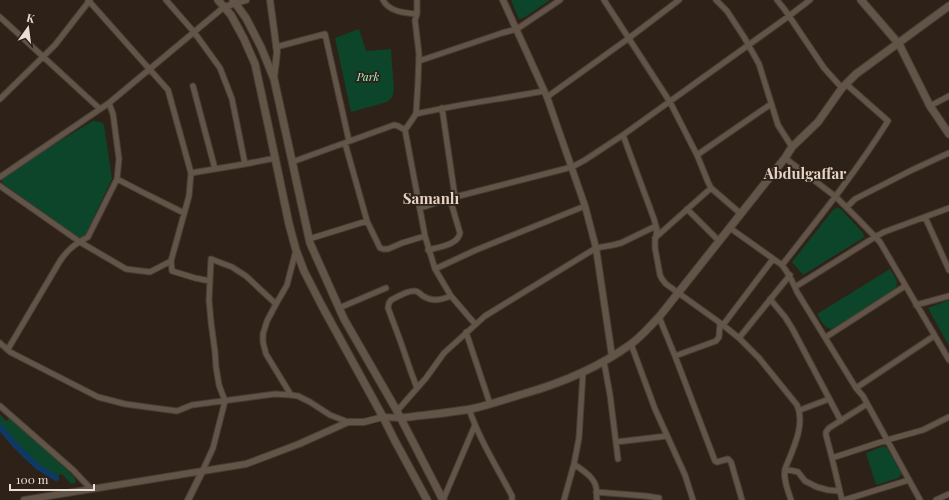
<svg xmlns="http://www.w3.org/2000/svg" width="949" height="500" font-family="'Playfair Display',serif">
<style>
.green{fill:#0d452b}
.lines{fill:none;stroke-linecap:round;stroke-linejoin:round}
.canal{stroke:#0d3962;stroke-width:6}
.minor-casing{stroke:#483e36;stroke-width:7}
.tertiary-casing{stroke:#483e36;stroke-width:8}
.secondary-casing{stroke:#483e36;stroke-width:9}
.minor{stroke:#635448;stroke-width:5}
.tertiary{stroke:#635448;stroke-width:6}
.secondary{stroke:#635448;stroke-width:7}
.labels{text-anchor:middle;stroke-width:3.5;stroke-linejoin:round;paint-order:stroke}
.park-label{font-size:11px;font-style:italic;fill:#a2fbc8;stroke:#2e2117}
.district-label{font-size:15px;font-weight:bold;fill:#e5d3c5;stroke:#2e2117}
</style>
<rect width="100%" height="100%" fill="#2e2117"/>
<path class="green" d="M511,0H550L525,17L519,19Z
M359,29L366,51L391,49L394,90L392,97L387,102L351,112L335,38Z
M93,121L101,122L104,125L112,179L110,183L86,234L81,238L73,234L2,183V179L18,166Z
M837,208H840L863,233L864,237L863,238L803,275L792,262L833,210Z
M890,269C894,276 900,282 895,289L832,329C824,329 821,320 817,314Z
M949,300V346L928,308Z
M0,414L6,421L11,418C31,438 54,456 74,477L76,481L75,483L71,484L63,475L60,474L57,480L38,469L15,447L0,430Z
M884,446L887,448L902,474L898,478L876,485L866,453Z"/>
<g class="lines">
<path class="canal" d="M0,427L16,446L38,467L56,478"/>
<g class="minor-casing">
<path id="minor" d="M88,0L168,90L191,173L189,196L171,261L172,271L195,278L210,281
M166,0L194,32L220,68L232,99L245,164L276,158
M383,0C389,12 405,13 417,14
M417,0V14L415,20L419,54L418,82L416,114L405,130L425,236L435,269L451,296L475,324
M604,0L670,102L697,155L708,182L711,188L741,214
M716,0L727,11L744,37L759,64L778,125L792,147
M777,0L785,10L824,68L842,88
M0,17L100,109
M276,47L325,34L349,141
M419,61L502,33L517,29L560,0
M193,86L215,169
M547,97L629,38L679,0
M0,99L55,45L90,0
M109,103L113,114L119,159L117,179L144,193L184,213
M930,106L949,96
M442,108L455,197H453
M416,114C458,104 502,99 544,91
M623,135L654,219L657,230L655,241V248L660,275L662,279L666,284L723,325L739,338L759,358L797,405C806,425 792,451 785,469C783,480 788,490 791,500
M345,143L367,221L380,248L383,249H388L402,243L425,236
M697,155L771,104
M785,158L836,197L859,220L880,242L949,360
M292,162L394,125L398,126L405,130
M191,173L245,164
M0,177L109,103L224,7
M0,186L80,242L126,269L150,272L171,261
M847,207L855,199L912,170L949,153
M420,208L455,197L572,167L585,160L623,135L789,16L810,0
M687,209L719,241
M925,217L949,270
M730,228L782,265C789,274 793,282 797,292L856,388L863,396L920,500
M655,238L711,188
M309,239L367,221
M428,250C439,247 458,245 460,233L450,199
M782,265C819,218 856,172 888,121L846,84
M435,269L476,250L585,206
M795,287L875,237L884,232L949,208
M770,299L785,317L792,328L841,421
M916,305L949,296
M339,308L386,288
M659,317L675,356L715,461L717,462L728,459L731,462L742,500
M723,325L773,259
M466,332L490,404
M826,337L905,286
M739,338L790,275
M0,343L10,352L98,397L125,404L154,408L177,411L192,405L245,398L275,394L291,395L298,396L310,402L330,415L348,422
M631,344L655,409L685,475L693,500
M8,349L60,261C68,249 75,244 88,237L117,179
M675,356L716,341L719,337L720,323
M604,362L610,395L618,459
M417,388L411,372L400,340L388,308L389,303L391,300C398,297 407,290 415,291C418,291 420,294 423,296C432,302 441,300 451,296
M856,388L934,336
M291,395L266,354L263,342V334L267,321L276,304L287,285L296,250
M0,406L73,470L91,489
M469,409C480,441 497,467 512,496V500
M800,410L829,399
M397,411L426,378L444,353L485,316L596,248L613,245L621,243L656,226
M616,442L667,436
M832,458L887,440L923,430L949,417
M574,464C582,470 594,477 596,487C597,491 596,496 597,500
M785,469L798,472L805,481L817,487L828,490L839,491
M202,472L213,448L225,401L219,385L216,367L215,352L211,322L209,300L211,259L232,267L246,276L276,304
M596,492L646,496L659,498
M443,500L475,425
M564,500L574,464L579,438L583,372
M842,500L832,458L826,435V432L829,428L867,404
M844,500L909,480
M936,500L949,494"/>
</g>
<g class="tertiary-casing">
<path id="tertiary" d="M270,0L277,52L274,78
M503,0L547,97L585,206L596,248L612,356
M224,7L246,0
M24,500L246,464L299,444L348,422H364L383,417L401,418
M188,500L202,472"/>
</g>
<g class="secondary-casing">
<path id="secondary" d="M218,0L231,15L244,39L255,64L269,129L289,224L296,250L304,271L322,306L383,417L395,441L427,500
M233,0L246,18L261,47L274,79L310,243L344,319L397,411L443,500
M861,0L899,44L930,106L949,134
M401,418C424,415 448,413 471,409C489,405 506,399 523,394C562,383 598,368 631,344C641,337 650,326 659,317L785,158L792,147L818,122L842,88L856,74L949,6"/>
</g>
<use href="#minor" class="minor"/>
<use href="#tertiary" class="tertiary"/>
<use href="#secondary" class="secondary"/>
</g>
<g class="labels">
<g class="park-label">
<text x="368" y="81">Park</text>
</g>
<g class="district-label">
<text x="805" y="179">Abdulgaffar</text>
<text x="431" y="204">Samanlı</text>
</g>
</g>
<g transform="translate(28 28) rotate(14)" stroke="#2e2117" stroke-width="3" paint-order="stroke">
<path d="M0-3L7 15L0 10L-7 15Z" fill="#e8dfd8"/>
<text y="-6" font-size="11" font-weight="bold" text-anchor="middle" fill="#e8dfd8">K</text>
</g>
<path d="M10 484v6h84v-6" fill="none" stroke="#e8dfd8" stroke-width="2"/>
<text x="16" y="484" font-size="12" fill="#e8dfd8" stroke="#2e2117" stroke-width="3" paint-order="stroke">100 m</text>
</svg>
